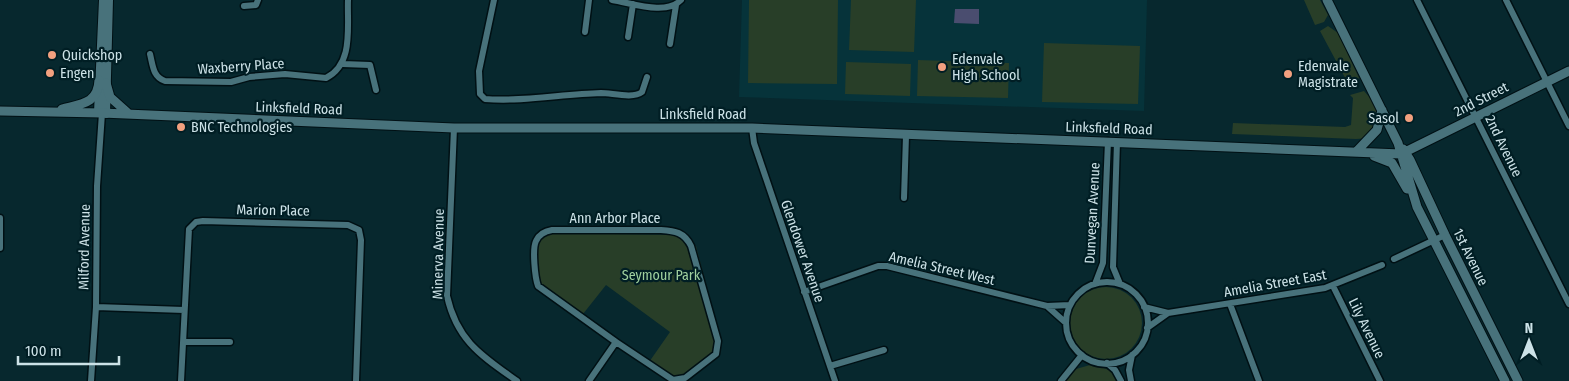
<svg xmlns="http://www.w3.org/2000/svg" width="1569" height="381" font-family="'Fira Sans Condensed',sans-serif">
<style>
.built{fill:#06333a}
.green{fill:#283e28}
.water{fill:#4a4d6f}
.lines{fill:none;stroke-linecap:round;stroke-linejoin:round}
.minor-casing{stroke:#001014;stroke-width:9}
.tertiary-casing{stroke:#001014;stroke-width:10}
.secondary-casing{stroke:#001014;stroke-width:11}
.minor{stroke:#48727b;stroke-width:6}
.tertiary{stroke:#48727b;stroke-width:8}
.secondary{stroke:#48727b;stroke-width:9}
.poi-dot{fill:#f2a07f;stroke:#001e24;stroke-width:2}
.labels{text-anchor:middle;stroke-width:4.5;stroke-linejoin:round;paint-order:stroke}
.poi-label{font-size:14px;fill:#cce2e7;stroke:#001e24;text-anchor:start}
.street-label{font-size:14px;fill:#cce2e7;stroke:#001e24}
.park-label{font-size:14px;fill:#9fd09e;stroke:#001e24}
</style>
<rect width="100%" height="100%" fill="#07282e"/>
<path class="built" d="M742,0H1147L1144,111L739,97Z"/>
<path class="green" d="M749,0H838L837,84L748,83Z
M851,0H916L914,52L849,50Z
M1304,0H1320L1328,15L1324,22L1315,25Z
M1328,26L1338,33L1359,78L1350,87L1320,31Z
M1044,43L1140,46L1138,104L1042,102Z
M918,60L1009,63L1008,98L917,96Z
M846,62L911,64L910,96L845,94Z
M1364,91L1379,108L1370,138L1356,139L1232,134L1233,123L1345,127L1351,125L1353,98L1350,95Z
M549,233L681,235L696,246L721,341L713,360L686,381H671L647,365L670,332L606,285L583,314L541,284L538,270V240Z
M1070 323a36 36 0 1 1 72 0a36 36 0 1 1-72 0Z
M1090,365C1102,367 1113,368 1116,381H1066L1076,369Z"/>
<path class="water" d="M955,9H979V24L954,23Z"/>
<g class="lines">
<g class="minor-casing">
<path id="minor" d="M494,0L479,71L480,94L485,99C524,102 562,94 601,93C612,93 633,99 642,92L647,77
M612,0C632,3 666,16 681,0
M1417,0L1569,304
M1506,0L1569,126
M244,6L256,5L258,0
M585,32L589,0
M628,37L633,4
M670,44L676,5
M150,54C153,66 153,77 165,81L231,82L249,77L285,74L326,78C354,64 347,27 348,0
M343,64L370,65L376,90
M454,128L447,296C457,341 482,356 517,381
M752,128L754,143L835,381
M1117,142L1113,267L1120,284
M904,198L906,136
M0,218V248
M1394,259L1445,235
M1066 323a41 41 0 1 1 82 0a41 41 0 1 1-82 0Z
M1095,284L1103,263L1108,141
M1333,286L1380,381
M804,292L878,266H887L1047,306L1070,305
M1230,304L1259,381
M96,307L184,310
M1048,307L1066,323
M1144,307L1168,313
M1147,328L1168,313L1325,288L1382,265
M183,342H230
M1107,363L1115,370L1121,381
M830,366L884,350
M91,381L96,307L97,186L102,113
M181,381L189,229L196,222L203,221L348,225L359,230L361,240L356,381
M589,381L616,342L538,286C535,278 532,249 536,241C539,234 546,231 552,230H661C675,231 684,232 691,246L718,341L716,354L685,378L673,380L616,342
M1061,381L1082,355
M1131,381L1129,370L1132,355"/>
</g>
<g class="tertiary-casing">
<path id="tertiary" d="M98,113L103,0
M106,114L109,0"/>
</g>
<g class="secondary-casing">
<path id="secondary" d="M1327,0L1398,143L1417,207L1505,381
M106,83L110,97L129,114
M62,109C81,104 98,104 99,80
M0,111L102,113L454,128H752L1401,154L1569,71
M1403,149L1410,160L1445,235L1518,381
M1356,152L1377,130L1382,110
M1374,156L1392,163L1407,189"/>
</g>
<use href="#minor" class="minor"/>
<use href="#tertiary" class="tertiary"/>
<use href="#secondary" class="secondary"/>
</g>
<g class="poi-dot">
<circle cx="52" cy="55" r="5"/>
<circle cx="942" cy="67" r="5"/>
<circle cx="50" cy="73" r="5"/>
<circle cx="1288" cy="74" r="5"/>
<circle cx="1409" cy="118" r="5"/>
<circle cx="181" cy="127" r="5"/>
</g>
<g class="labels">
<g class="poi-label">
<text x="62" y="60">Quickshop</text>
<text x="952" y="64">Edenvale<tspan x="952" dy="16">High School</tspan></text>
<text x="1298" y="71">Edenvale<tspan x="1298" dy="16">Magistrate</tspan></text>
<text x="60" y="78">Engen</text>
<text x="1399" y="123" text-anchor="end">Sasol</text>
<text x="191" y="132">BNC Technologies</text>
</g>
<g class="street-label">
<text transform="translate(241 66) rotate(-4)" y="5">Waxberry Place</text>
<text transform="translate(1481 99) rotate(-27)" y="5">2nd Street</text>
<text transform="translate(299 108) rotate(2)" y="5">Linksfield Road</text>
<text x="703" y="119">Linksfield Road</text>
<text transform="translate(1109 128) rotate(2)" y="5">Linksfield Road</text>
<text transform="translate(1504 146) rotate(64)" y="5">2nd Avenue</text>
<text transform="translate(273 210) rotate(1)" y="5">Marion Place</text>
<text transform="translate(1092 213) rotate(-87)" y="5">Dunvegan Avenue</text>
<text x="615" y="223">Ann Arbor Place</text>
<text transform="translate(84 247) rotate(-89)" y="5">Milford Avenue</text>
<text transform="translate(803 251) rotate(71)" y="5">Glendower Avenue</text>
<text transform="translate(438 254) rotate(-89)" y="5">Minerva Avenue</text>
<text transform="translate(1471 257) rotate(64)" y="5">1st Avenue</text>
<text transform="translate(942 268) rotate(13)" y="5">Amelia Street West</text>
<text transform="translate(1275 283) rotate(-10)" y="5">Amelia Street East</text>
<text transform="translate(1367 328) rotate(64)" y="5">Lily Avenue</text>
</g>
<g class="park-label">
<text x="661" y="280">Seymour Park</text>
</g>
</g>
<g transform="translate(1529 341)" stroke="#001e24" stroke-width="4" paint-order="stroke">
<path d="M0-4L9 19L0 12L-9 19Z" fill="#cce2e7"/>
<text y="-8" font-size="14" font-weight="bold" text-anchor="middle" fill="#cce2e7">N</text>
</g>
<path d="M18 356v8h101v-8" fill="none" stroke="#cce2e7" stroke-width="2.5"/>
<text x="25" y="356" font-size="15" fill="#cce2e7" stroke="#001e24" stroke-width="4" paint-order="stroke">100 m</text>
</svg>
